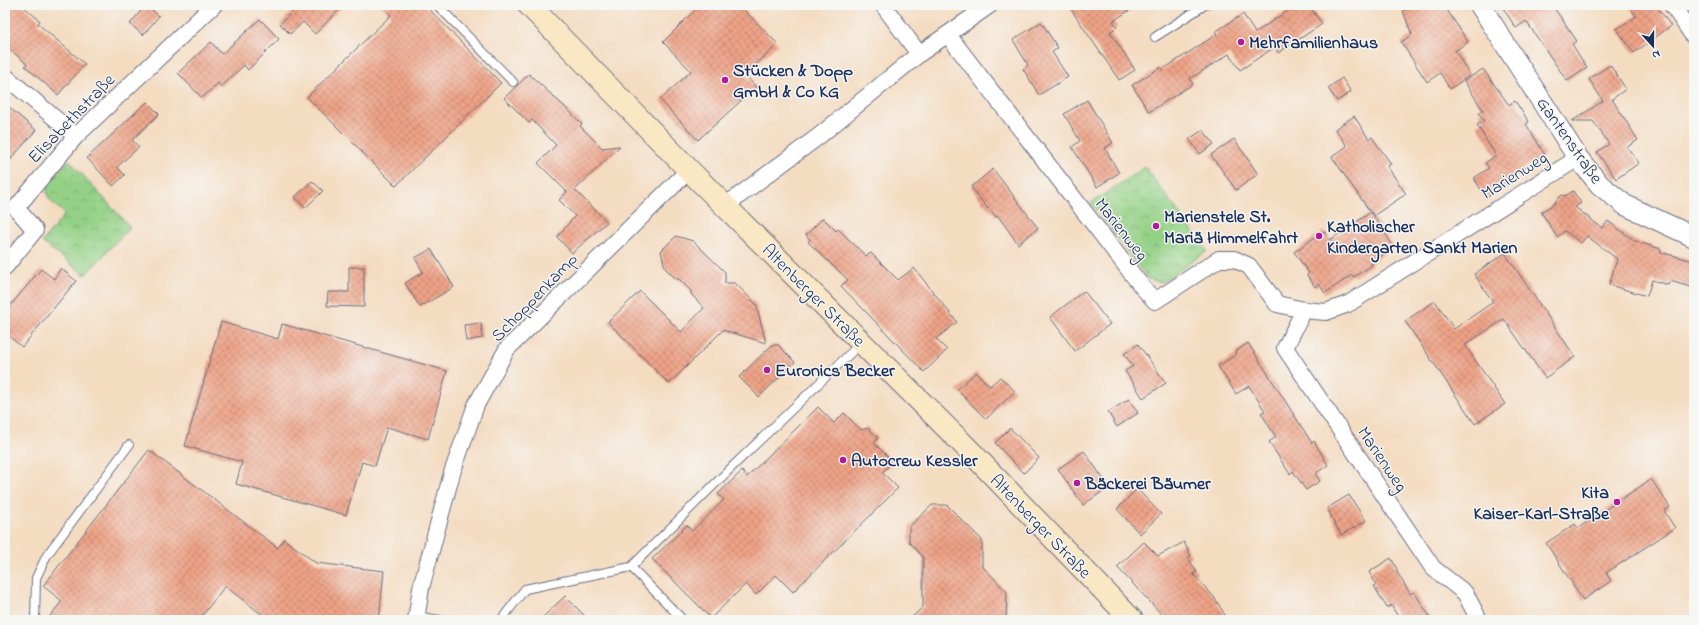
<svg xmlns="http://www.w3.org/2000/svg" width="1699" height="625" font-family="'Indie Flower',sans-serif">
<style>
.park{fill:url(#park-crowns);stroke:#588072}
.building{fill:url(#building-cross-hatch)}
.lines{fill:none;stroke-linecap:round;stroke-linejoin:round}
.service-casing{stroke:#676c81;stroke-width:10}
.minor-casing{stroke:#676c81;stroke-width:18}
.tertiary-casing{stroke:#676c81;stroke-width:22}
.secondary-casing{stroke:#676c81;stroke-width:24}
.service{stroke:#fff;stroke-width:8}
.minor{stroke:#fff;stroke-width:16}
.tertiary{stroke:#fff;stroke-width:20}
.secondary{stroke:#fae7c3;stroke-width:22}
.poi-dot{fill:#b5179e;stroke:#f6f6f2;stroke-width:1.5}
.labels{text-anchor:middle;stroke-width:3;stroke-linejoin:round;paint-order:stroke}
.poi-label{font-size:18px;font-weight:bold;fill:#1b2f5e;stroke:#f6f6f2;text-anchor:start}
.street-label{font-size:18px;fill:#1b2f5e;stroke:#f6f6f2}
</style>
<defs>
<pattern id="park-crowns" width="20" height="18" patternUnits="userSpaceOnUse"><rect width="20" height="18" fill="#94d186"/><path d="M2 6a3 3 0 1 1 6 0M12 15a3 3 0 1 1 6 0" fill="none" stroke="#78aa71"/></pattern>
<pattern id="building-cross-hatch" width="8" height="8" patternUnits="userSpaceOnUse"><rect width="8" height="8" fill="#efa386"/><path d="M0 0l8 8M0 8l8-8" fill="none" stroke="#c18571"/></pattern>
</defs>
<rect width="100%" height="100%" fill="#f6f6f2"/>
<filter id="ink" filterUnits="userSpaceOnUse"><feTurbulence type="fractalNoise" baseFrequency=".025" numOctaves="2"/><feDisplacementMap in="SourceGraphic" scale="8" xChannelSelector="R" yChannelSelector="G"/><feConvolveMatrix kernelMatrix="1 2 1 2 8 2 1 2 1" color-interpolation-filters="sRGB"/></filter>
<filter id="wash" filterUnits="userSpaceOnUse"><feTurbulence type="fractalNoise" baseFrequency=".012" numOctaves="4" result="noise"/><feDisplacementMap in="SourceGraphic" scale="16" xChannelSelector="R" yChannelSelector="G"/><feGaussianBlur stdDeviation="0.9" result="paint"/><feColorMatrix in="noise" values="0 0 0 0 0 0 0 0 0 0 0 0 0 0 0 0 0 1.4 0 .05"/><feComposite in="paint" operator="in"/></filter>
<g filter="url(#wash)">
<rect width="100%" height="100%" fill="#f4dcc1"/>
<path class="park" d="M69,160L130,227L85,275L42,242L65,214C61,210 55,206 51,201C38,186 59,171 69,160Z
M1145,167L1207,251L1164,281L1160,282L1148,279L1091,203Z"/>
<g id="blocks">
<path class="building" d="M5,5H22L40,21L38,24L85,64L58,95L25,66L27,64L5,45Z
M146,5L159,16L143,35L130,24Z
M287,5H344L315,34L303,22L290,34L280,24L293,11Z
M381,5H425L501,83L396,186L307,97L391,15Z
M700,5H739L778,44L745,75L756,87L698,140L660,100L691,71L663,42Z
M1068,5H1138L1113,21L1117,27L1110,32L1135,70L1119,80Z
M1296,5H1309L1322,24L1278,53L1275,47L1240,70L1229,54L1190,79L1193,84L1149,112L1132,85L1161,67L1162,70L1217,34L1215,32L1243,14L1255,33Z
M1413,5H1444L1468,42L1455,51L1470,75L1450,89L1440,73L1427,82L1401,42L1412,35L1403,11Z
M1501,5H1552L1577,41L1572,44L1587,68L1567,81L1526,21L1516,28Z
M1628,5H1656L1671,26L1634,53L1617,29L1636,16Z
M260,19L279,39L248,70L244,65L221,87L218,83L202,98L178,73L211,42L222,54Z
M1041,22L1058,48L1052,52L1068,77L1039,95L1023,69L1028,65L1013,40Z
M1610,65L1626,89L1612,99L1638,140L1627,147L1639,163L1616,179L1597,152L1609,144L1593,121H1572L1603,101L1589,79Z
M1483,69L1509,105L1515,101L1529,122L1526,124L1545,155L1512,176L1514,180L1486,198L1474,178L1489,168L1485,163L1496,156L1477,125L1484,121L1479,113L1483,110L1464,81Z
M529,74L565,107L582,124L580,126L602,148L620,146L575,190L607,222L572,253L557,237L575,216L559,200L567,192L538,163L556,145L532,120L529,123L504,98Z
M1342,78L1351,92L1337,101L1328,88Z
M1087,100L1113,143L1105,148L1119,173L1097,187L1072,147L1080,141L1064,114Z
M147,102L159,114L132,140L139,147L117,167L125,175L113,186L87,158Z
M5,104L36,130L5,166Z
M1354,116L1369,139L1372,137L1391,164L1387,166L1406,194L1373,216L1332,157L1347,146L1335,129Z
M1203,130L1214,144L1200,154L1189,139Z
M1234,139L1258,174L1236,190L1211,155Z
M993,169L1038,228L1018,244L998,216L996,217L989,208L988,209L971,187Z
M312,181L323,191L305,208L295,197Z
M1573,191L1581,203L1575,207L1602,228L1608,221L1635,241L1661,249L1660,252L1694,261V288L1670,281L1668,285L1652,280L1647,296L1609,285L1617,259L1587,236L1581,243L1565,231L1557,237L1541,212L1555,203L1556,200L1562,195L1565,196Z
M1371,212L1394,247L1371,263L1372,265L1354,277L1352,275L1325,293L1319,284L1315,287L1307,275L1309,273L1294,252L1324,231L1330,240Z
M823,218L836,231L838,229L866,256L871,253L898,280L914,268L957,322L936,339L947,350L924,372L841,286L848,280L808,242L810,240L806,235Z
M676,236L693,241L725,272V283H735L756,304L766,343L723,330L669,384L608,322L640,291L681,332L704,308L691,294V291L679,279H676L665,268L661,251Z
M431,249L454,287L420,307L405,283L423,272L415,258Z
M1505,253L1575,357L1545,378L1504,319L1465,345L1505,404L1475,424L1405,321L1435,301L1454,329L1493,302L1474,274Z
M349,267H364V307L327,306L328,292H349Z
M61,268L76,281L22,347L5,333V312L41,269L54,279Z
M1084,291L1110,324L1075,351L1050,317Z
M221,322L278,339L282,324L447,371L428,439L387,427L375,466L362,462L346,515L236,484L242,462L185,446Z
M481,323L482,338L466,341L464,325Z
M1248,343L1312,443L1314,441L1328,465L1315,474L1320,481L1306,490L1293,471L1290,474L1269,442L1276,437L1261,413L1265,411L1249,386L1236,394L1218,366L1237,354L1235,352Z
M1138,344L1166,383L1143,398L1125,371L1133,366L1124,354Z
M772,345H778L795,362L759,397L739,377Z
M976,372L990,386L1000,377L1015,391L986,419L957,390Z
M1129,399L1138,413L1117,427L1108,412Z
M818,407L834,423L844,413L861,430L868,428L878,438L874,443L893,462L882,472L898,488L793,592L776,575L756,595L746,584L711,618L652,559L687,525L692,531L724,500L718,494L742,471L747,477Z
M1010,428L1039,458L1024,473L995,443Z
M149,450L278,548L284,539L316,563L384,571L379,620H269L225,586L199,620H47L62,601L43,586Z
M1084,451L1109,487L1083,505L1058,469Z
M1651,479L1670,507L1664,511L1675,528L1606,573L1611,581L1583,600L1546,543L1575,524L1578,528Z
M1137,489L1161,514L1140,534L1117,509Z
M1349,495L1366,521L1341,535L1327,508Z
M932,505H947L982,540V566L1007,592L1006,620H909L923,607V557L909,542V527Z
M1144,542L1158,556L1184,542L1191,556L1188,558L1197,572L1193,574L1214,597L1228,620H1167L1117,567Z
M1391,558L1397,569V572L1410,594L1414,592L1432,620H1400L1391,605L1387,608L1374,586L1376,585L1369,572Z
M565,596L589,620H540Z"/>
</g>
</g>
<g filter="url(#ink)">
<use href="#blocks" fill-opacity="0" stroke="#676c81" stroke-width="1"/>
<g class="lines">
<g class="service-casing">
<path id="service" d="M437,5L513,82
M1155,37L1205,5
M416,616L440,620
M35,620L36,578L47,555L129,445
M501,620L525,589L631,567
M683,620L631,567L735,464L860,344"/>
</g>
<g class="minor-casing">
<path id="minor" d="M883,5L919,54
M1672,5L1694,37
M948,35L1143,288L1155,301L1219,259H1234L1249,266L1277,304L1304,310L1326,312L1348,304L1578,158
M5,76L76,136
M725,206L819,136L919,54L990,5
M5,267L35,230L16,208L76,136L214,5
M1304,310L1285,348L1433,568L1465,593L1479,620
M416,620L421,588L452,473L476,405L507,349L689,170"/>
</g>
<g class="tertiary-casing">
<path id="tertiary" d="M1480,5L1578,158L1600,185L1625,205L1694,237"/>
</g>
<g class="secondary-casing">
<path id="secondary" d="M529,5L689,170L968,449L1132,620"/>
</g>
<use href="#service" class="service"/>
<use href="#minor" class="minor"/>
<use href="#tertiary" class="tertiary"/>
<use href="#secondary" class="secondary"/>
</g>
</g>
<g class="poi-dot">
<circle cx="1241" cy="42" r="4"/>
<circle cx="725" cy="80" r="4"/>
<circle cx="1156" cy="226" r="4"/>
<circle cx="1319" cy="236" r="4"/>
<circle cx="767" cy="370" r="4"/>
<circle cx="843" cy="460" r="4"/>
<circle cx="1077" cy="483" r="4"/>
<circle cx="1617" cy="502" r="4"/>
</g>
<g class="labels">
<g class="poi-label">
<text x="1249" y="48">Mehrfamilienhaus</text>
<text x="733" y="76">Stücken &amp; Dopp<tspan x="733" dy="21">GmbH &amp; Co KG</tspan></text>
<text x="1164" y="222">Marienstele St.<tspan x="1164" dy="21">Mariä Himmelfahrt</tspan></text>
<text x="1327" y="232">Katholischer<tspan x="1327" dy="21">Kindergarten Sankt Marien</tspan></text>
<text x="775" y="376">Euronics Becker</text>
<text x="851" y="466">Autocrew Kessler</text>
<text x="1085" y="489">Bäckerei Bäumer</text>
<text x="1609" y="498" text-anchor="end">Kita<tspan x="1609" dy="21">Kaiser-Karl-Straße</tspan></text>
</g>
<g class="street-label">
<text transform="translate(71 118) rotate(-46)" y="6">Elisabethstraße</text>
<text transform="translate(1570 140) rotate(55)" y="6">Gantenstraße</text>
<text transform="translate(1514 175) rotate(-32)" y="6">Marienweg</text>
<text transform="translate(1122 229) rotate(52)" y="6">Marienweg</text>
<text transform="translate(814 295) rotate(45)" y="6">Altenberger Straße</text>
<text transform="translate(534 297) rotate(-46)" y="6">Schoppenkamp</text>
<text transform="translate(1383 459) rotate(56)" y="6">Marienweg</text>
<text transform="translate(1041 526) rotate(46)" y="6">Altenberger Straße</text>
</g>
</g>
<rect width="1699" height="625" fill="none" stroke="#f6f6f2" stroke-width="20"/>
<g transform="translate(1653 46) rotate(159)" stroke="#f6f6f2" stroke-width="3" paint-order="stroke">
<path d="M0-3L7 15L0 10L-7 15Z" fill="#1b2f5e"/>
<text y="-6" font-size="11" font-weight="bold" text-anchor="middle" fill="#1b2f5e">N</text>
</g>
</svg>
